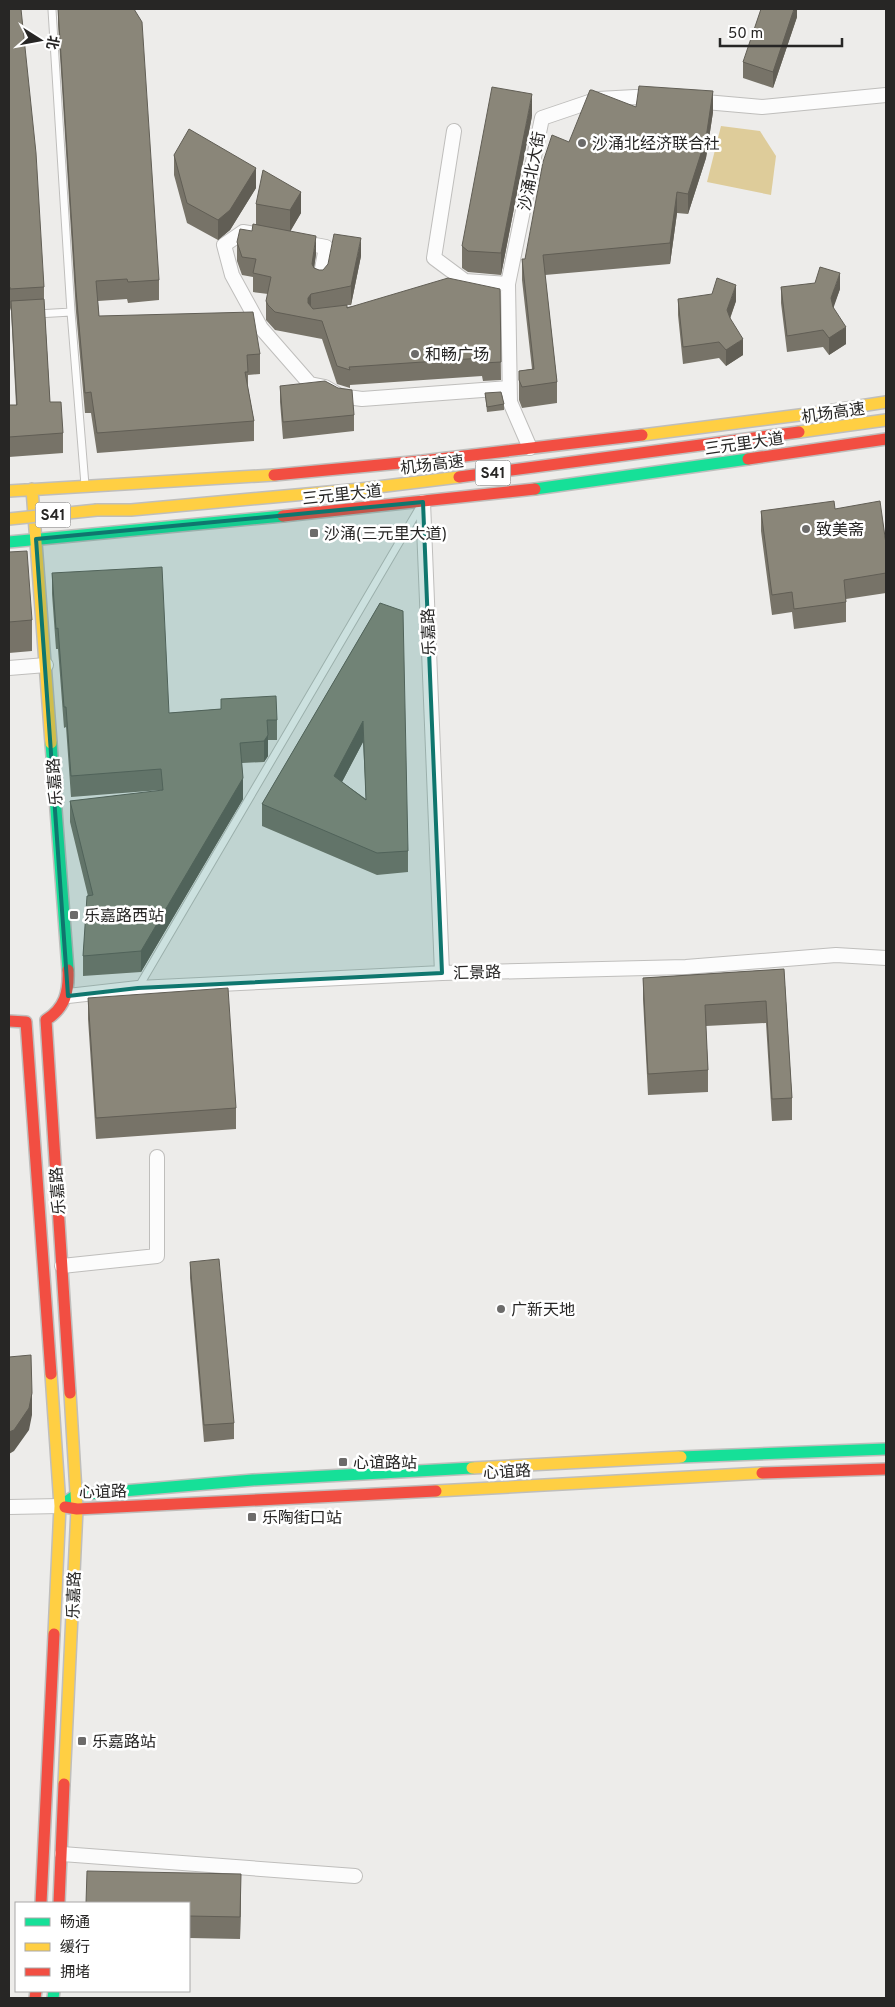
<svg xmlns="http://www.w3.org/2000/svg" width="895" height="2007" font-family="Overpass,'Noto Sans SC',sans-serif">
<style>
.water{fill:#decc9a}
.lines{fill:none;stroke-linecap:round;stroke-linejoin:round}
.lane-casing{stroke:#bfbebc;stroke-width:9}
.street-casing{stroke:#bfbebc;stroke-width:16}
.fast-casing{stroke:#bfbebc;stroke-width:14}
.slow-casing{stroke:#bfbebc;stroke-width:14}
.jam-casing{stroke:#bfbebc;stroke-width:14}
.lane{stroke:#fcfcfc;stroke-width:7}
.street{stroke:#fcfcfc;stroke-width:14}
.fast{stroke:#16e098;stroke-width:11}
.slow{stroke:#ffcf43;stroke-width:11}
.jam{stroke:#f24e42;stroke-width:11}
.slow-bridge-casing{stroke:#bfbebc;stroke-width:14;stroke-linecap:butt}
.slow-bridge{stroke:#ffcf43;stroke-width:11}
.wall{fill:#777368;fill-rule:evenodd}
.shaded-wall{fill:#615e55}
.building{fill:#8a8679;stroke:#615e55;fill-rule:evenodd}
.marked{fill:#0f766e;fill-opacity:0.2;stroke:#0f766e;stroke-width:4;stroke-linejoin:round}
.poi-dot{fill:#6c6b6a;stroke:#fff;stroke-width:2}
.labels{text-anchor:middle;stroke-width:5;stroke-linejoin:round;paint-order:stroke}
.shield{fill:#fff;stroke:#686766;stroke-width:1}
.shield-label{font-size:15px;font-weight:bold;fill:#272625}
.poi-label{font-size:16px;fill:#272625;stroke:#fff;text-anchor:start}
.street-label{font-size:16px;fill:#272625;stroke:#fff}
</style>
<rect width="100%" height="100%" fill="#edecea"/>
<path class="water" d="M721,126L760,131L776,156L771,195L707,182Z"/>
<g class="lines">
<g class="lane-casing">
<path id="lane" d="M52,10L71,312L85,485
M37,314L71,312
M138,988L420,507"/>
</g>
<g class="street-casing">
<path id="street" d="M694,101L762,107L886,95
M454,131L434,258L465,281L508,284
M255,234L243,232L224,245L232,275L261,328L310,384L325,387L340,396L362,399L509,388
M299,242L326,247L320,280
M530,448L510,402L508,284L542,118L598,99L635,97L655,98
M423,502L442,973
M9,668L46,665
M68,996L138,988L442,973L686,967L836,955L886,958
M62,1266L157,1256V1157
M9,1507L60,1506
M62,1854L355,1876"/>
</g>
<g class="fast-casing">
<path id="fast" d="M535,489L748,459
M9,542L283,516
M51,743L68,970
M681,1457L886,1449
M66,1502L76,1495L253,1480L472,1468
M53,1998L54,1991"/>
</g>
<g class="slow-casing">
<path id="slow" d="M799,432L886,420
M642,435L815,413L886,402
M32,489L51,743
M9,491L274,475
M97,510H131L361,489L459,477
M51,1374L60,1506L54,1634
M472,1468L681,1457
M436,1491L762,1473
M64,1784L77,1509L70,1393"/>
</g>
<g class="jam-casing">
<path id="jam" d="M748,459L886,439
M274,475L422,461L642,435
M459,477L799,432
M283,516L535,489
M68,970C69,992 65,1008 46,1020L70,1393
M9,1021L26,1022L51,1374
M762,1473L886,1469
M65,1507L77,1509L436,1491
M41,1903L54,1634
M59,1903L64,1784
M35,1998L36,1991"/>
</g>
<use href="#lane" class="lane"/>
<use href="#street" class="street"/>
<use href="#fast" class="fast"/>
<use href="#slow" class="slow"/>
<use href="#jam" class="jam"/>
<g class="slow-bridge-casing">
<path id="slow-bridge" d="M9,519L97,510"/>
</g>
<use href="#slow-bridge" class="slow-bridge"/>
</g>
<path class="wall" d="M9,9L44,287V299L50,402L63,433V453L9,457V405H16L11,311L10,308L9,309Z
M58,9L159,280V300L128,303L127,299L98,301L99,316L260,354V374L248,375V388L254,421V441L97,453L91,413H85L76,312L58,24Z
M797,9V17L773,88L743,78V62Z
M636,107L713,112L706,158L688,214L677,213L670,264L545,275L557,382V403L522,408L519,400V371L532,369L522,280V259H525L569,142Z
M532,116L501,275L468,272L462,268V246Z
M174,155L256,188L230,230L218,240L187,223L174,175Z
M301,192V213L290,231L316,254L314,268L319,270H323L361,256L351,305H347V307L500,289L501,380L483,381L482,376L350,385V388L337,384L322,339L275,330L266,320V301L268,294L253,292V277L242,275L237,261V242L252,231L256,225V204Z
M781,287L840,289L833,307L846,344L829,355L823,347L787,352L781,303Z
M678,299L736,301L730,319L743,355L726,366L719,358L683,364L678,315Z
M280,386L354,415V431L283,439L280,402Z
M485,393L504,404V410L487,412Z
M835,509L886,544V593L846,599V622L794,629L792,612L772,615L761,531V511Z
M9,552L32,620V651L9,653Z
M52,573L169,713L221,709V699L277,720V740H268V756L264,762L242,763L243,799L141,972L83,976V956L88,896L70,822V801L161,791V790L71,797L66,727L64,728L58,649H56L52,594Z
M380,603L408,851V872L377,875L262,826V804ZM363,742L366,799L342,782Z
M784,969L792,1098V1120L772,1121L766,1023L706,1026L708,1070V1092L648,1095L643,999V978Z
M88,998L236,1108V1129L96,1139L88,1019Z
M190,1262L234,1423V1439L204,1442L190,1278Z
M241,1895L240,1939L189,1938V1903Z"/>
<path class="shaded-wall" d="M794,9H797V17L773,88V72Z
M713,91V112L706,158L688,214V194Z
M532,94V116L501,275V253Z
M256,168V188L230,230L218,240V220Z
M301,192V213L290,232V210Z
M677,192V213L670,264V243Z
M316,236V254L312,282V264Z
M361,238V256L351,305V286Z
M840,273V289L831,315V298Z
M736,285V301L727,326V310Z
M311,294V312L308,316V321V298Z
M846,327V344L829,355V338Z
M743,339V355L726,366V350Z
M363,721V742L334,797V776Z
M268,735V756L264,762V741Z
M243,778V799L141,972V951Z
M32,1393V1415L29,1430L14,1451L9,1454V1432Z
M241,1874V1895L240,1939V1917Z"/>
<path class="building" d="M9,9H21L36,153L44,287L10,289V287H9Z
M58,9H134L142,22L159,280L128,282L127,279L96,281L99,316L253,312L260,354L247,355L248,372H245L254,421L97,433L91,392L85,393L76,291Z
M761,9H794L773,72L743,62Z
M639,86L713,91L706,138L688,194L677,192L670,243L543,255L557,382L522,387L519,380V371L534,369L522,259H525L543,162L552,135L569,142L590,90H592L636,107Z
M492,87L532,94L501,253L468,251L462,246Z
M189,129L256,168L230,210L218,220L187,203L174,155Z
M263,170L301,192L290,210L256,204Z
M253,224L316,236L312,264L314,268L319,270H323L328,264L334,234L361,238L351,286L311,294L308,298V303L313,309L347,305V308L448,278L500,289L501,362L483,363L482,358L349,367L350,370L337,366L322,321L275,312L268,305L266,301L271,277L253,273L256,259L242,257L237,242L240,229L252,231Z
M820,267L840,273L831,298L833,307L846,327L829,338L823,330L787,336L781,287L815,283Z
M717,278L736,285L727,310L730,318L743,339L726,350L719,342L683,347L678,299L712,294Z
M44,299L50,402H61L63,433L9,437V405H17L11,301Z
M325,381L338,388L352,390L354,415L283,422L280,386Z
M501,392L504,404L487,407L485,393Z
M834,501L835,509L880,501L886,544V573L844,580L846,602L794,609L792,592L772,595L761,511Z
M27,551L32,620L9,622V552Z
M162,567L169,713L221,709V699L276,696L277,720H267L268,735L264,741L240,743L243,778L141,951L83,956L87,896L93,895L70,801L163,790L161,769L71,776L66,707H64L58,628L56,629L52,573Z
M380,603L403,611L408,851L377,853L262,804ZM363,721L366,800L334,776Z
M784,969L792,1098L772,1099L766,1001L705,1005L708,1070L648,1074L643,978Z
M228,988L236,1108L96,1118L88,998Z
M219,1259L234,1423L204,1425L190,1262Z
M31,1355L32,1393L29,1408L14,1430L9,1432V1357Z
M87,1871L241,1874L240,1917L189,1916V1903H86Z"/>
<path class="marked" d="M423,502L442,973L138,988L68,996L36,539Z"/>
<g class="poi-dot">
<circle cx="582" cy="143" r="5"/>
<circle cx="415" cy="354" r="5"/>
<circle cx="806" cy="529" r="5"/>
<rect x="309" y="528" width="10" height="10" rx="2.5"/>
<rect x="69" y="910" width="10" height="10" rx="2.5"/>
<circle cx="501" cy="1309" r="5"/>
<rect x="338" y="1457" width="10" height="10" rx="2.5"/>
<rect x="247" y="1512" width="10" height="10" rx="2.5"/>
<rect x="77" y="1736" width="10" height="10" rx="2.5"/>
</g>
<g class="labels">
<g class="shield">
<rect x="475.5" y="460.5" width="35" height="25" rx="4"/>
<rect x="35.5" y="502.5" width="35" height="25" rx="4"/>
</g>
<g class="shield-label">
<text x="493" y="478">S41</text>
<text x="53" y="520">S41</text>
</g>
<g class="poi-label">
<text x="592" y="149">沙涌北经济联合社</text>
<text x="425" y="360">和畅广场</text>
<text x="816" y="535">致美斋</text>
<text x="324" y="539">沙涌(三元里大道)</text>
<text x="84" y="921">乐嘉路西站</text>
<text x="511" y="1315">广新天地</text>
<text x="353" y="1468">心谊路站</text>
<text x="262" y="1523">乐陶街口站</text>
<text x="92" y="1747">乐嘉路站</text>
</g>
<g class="street-label">
<text transform="translate(531 171) rotate(-79)" y="6">沙涌北大街</text>
<text transform="translate(833 412) rotate(-8)" y="6">机场高速</text>
<text transform="translate(744 443) rotate(-8)" y="6">三元里大道</text>
<text transform="translate(432 464) rotate(-7)" y="6">机场高速</text>
<text transform="translate(342 494) rotate(-6)" y="6">三元里大道</text>
<text transform="translate(428 632) rotate(-92)" y="6">乐嘉路</text>
<text transform="translate(54 782) rotate(-94)" y="6">乐嘉路</text>
<text transform="translate(477 972) rotate(-2)" y="6">汇景路</text>
<text transform="translate(57 1191) rotate(-94)" y="6">乐嘉路</text>
<text transform="translate(507 1471) rotate(-3)" y="6">心谊路</text>
<text transform="translate(103 1491) rotate(-1)" y="6">心谊路</text>
<text transform="translate(73 1595) rotate(-88)" y="6">乐嘉路</text>
</g>
</g>
<rect width="895" height="2007" fill="none" stroke="#272625" stroke-width="20"/>
<rect x="15" y="1902" width="175" height="90" fill="#ffffff" stroke="#a9a8a8"/>
<rect x="25" y="1918" width="25" height="8" fill="#16e098" stroke="#a9a8a8"/>
<text x="60" y="1927" font-size="15" fill="#272625">畅通</text>
<rect x="25" y="1943" width="25" height="8" fill="#ffcf43" stroke="#a9a8a8"/>
<text x="60" y="1952" font-size="15" fill="#272625">缓行</text>
<rect x="25" y="1968" width="25" height="8" fill="#f24e42" stroke="#a9a8a8"/>
<text x="60" y="1977" font-size="15" fill="#272625">拥堵</text>
<g transform="translate(40 40) rotate(101)" stroke="#ffffff" stroke-width="4" paint-order="stroke">
<path d="M0-4L9 19L0 12L-9 19Z" fill="#272625"/>
<text y="-8" font-size="14" font-weight="bold" text-anchor="middle" fill="#272625">北</text>
</g>
<path d="M720 38v8h122v-8" fill="none" stroke="#272625" stroke-width="2.5"/>
<text x="728" y="38" font-size="15" fill="#272625" stroke="#ffffff" stroke-width="4" paint-order="stroke">50 m</text>
</svg>
